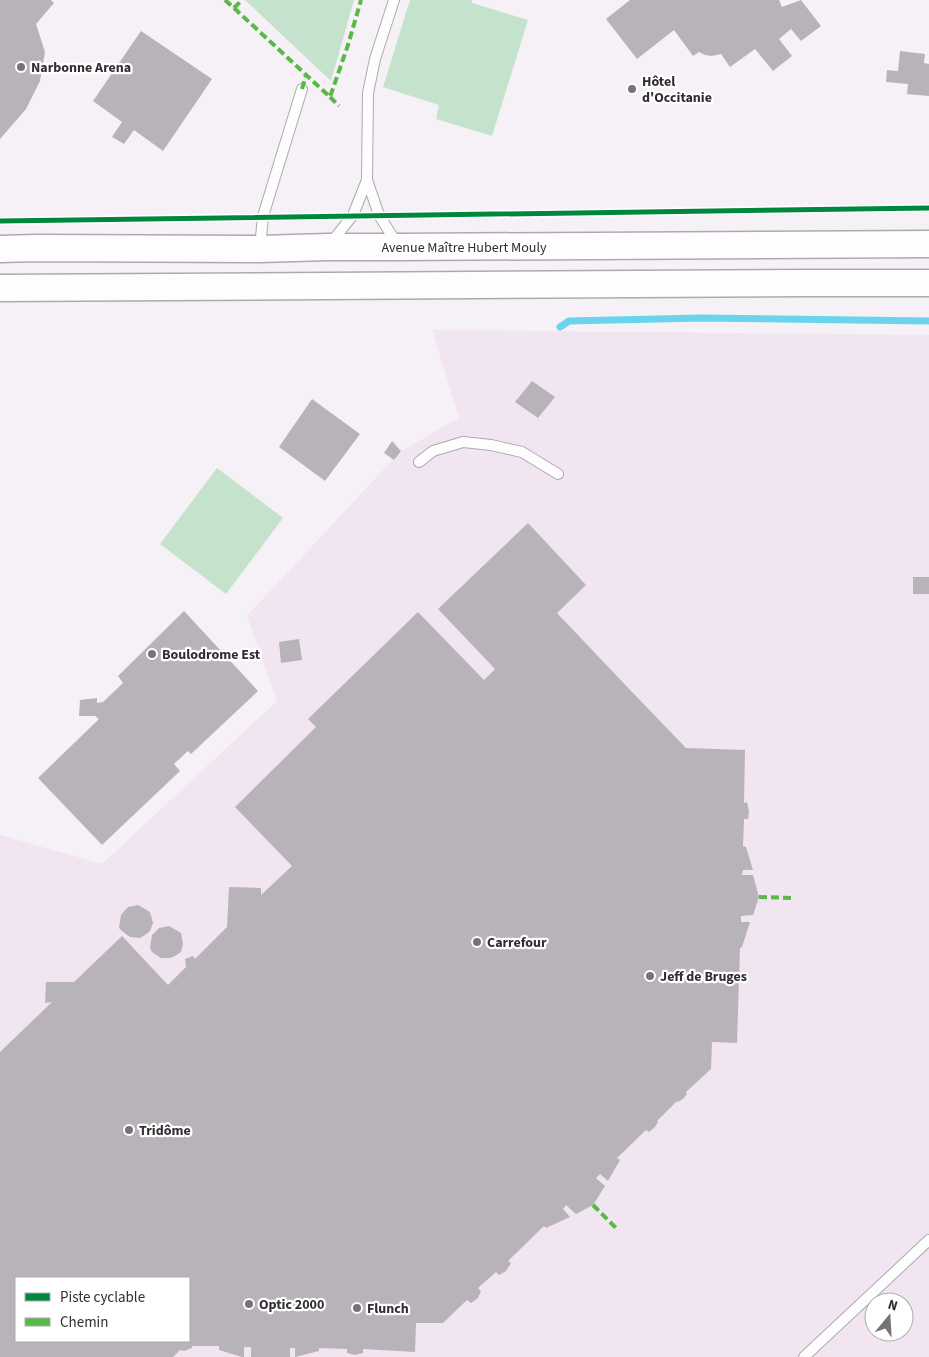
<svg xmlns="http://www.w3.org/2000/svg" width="929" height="1357" font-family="'Source Sans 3',sans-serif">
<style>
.built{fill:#f0e5f1;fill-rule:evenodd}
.green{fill:#c4e2cc}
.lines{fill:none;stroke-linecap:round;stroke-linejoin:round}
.stream{stroke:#69d5ec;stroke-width:7}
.building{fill:#b8b3b8;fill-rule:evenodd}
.service-casing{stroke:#adaaad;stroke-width:12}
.secondary-casing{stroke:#adaaad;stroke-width:29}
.service{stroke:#fefdfe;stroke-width:10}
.secondary{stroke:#fefdfe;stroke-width:26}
.quiet{stroke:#58b947;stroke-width:4;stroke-dasharray:8 4;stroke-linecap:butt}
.cycleway-casing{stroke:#fff;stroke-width:8}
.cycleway{stroke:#00873e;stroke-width:5}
.poi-dot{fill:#767277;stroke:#fff;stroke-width:2}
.labels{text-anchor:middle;stroke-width:4.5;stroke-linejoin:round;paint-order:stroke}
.poi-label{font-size:14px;font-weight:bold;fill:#312d32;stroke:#fff;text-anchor:start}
.street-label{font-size:14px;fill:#312d32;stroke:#fff}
</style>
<rect width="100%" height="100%" fill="#f6f1f6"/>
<path class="built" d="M432,330L929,335V1357H0V835L102,864L277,701L247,616L400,452L459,418ZM16,1278H189V1341H16ZM874,1302H904V1332H874Z"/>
<path class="green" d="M245,0H354L331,81Z
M410,0H472V3L528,20L492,136L436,119L439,105L383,87Z
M217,468L283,518L226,594L160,544Z"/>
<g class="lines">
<path class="stream" d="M560,327L569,321L701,318L929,321"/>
</g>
<path class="building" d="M0,0H51L54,3L36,24L45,52L40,81L26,109L0,139Z
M630,0H779L782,7L801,0L821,26L801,41L791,29L779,39L792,56L773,71L755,49L730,67L721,54L712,56L705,55L699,52L693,56L674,30L637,59L606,19Z
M141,31L212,79L163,151L134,130L124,144L112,137L122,122L93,101Z
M900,51L925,54L924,63L929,64V96L907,94L908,84L886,82L887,70L898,71Z
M532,381L555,397L538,418L515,402Z
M312,399L360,434L325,481L279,447Z
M392,441L401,451L394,460L384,453Z
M528,523L586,585L557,613L633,693L686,748L745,750L744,803L747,802L749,812L748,819H744L743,846L746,847L753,870H743L742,875H753L759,897L753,915L741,916V922H750L742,947L740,948L737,1043L712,1042L711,1069L686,1092L687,1094L683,1099L678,1102L677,1101L657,1121L658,1122L655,1127L649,1132L646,1130L617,1158L620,1160L608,1181L600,1174L596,1178L605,1186L593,1205L576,1214L566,1205L563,1209L570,1217L546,1228L544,1226L508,1261L511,1263L506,1271L499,1275L496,1272L478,1288L481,1291L478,1298L471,1303L467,1300L443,1323H416L415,1352L363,1349V1353L355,1355L347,1353V1349L319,1348V1351L295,1357V1348H290V1357H251V1347H244V1357H242L219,1350V1346H192V1348L184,1351L180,1350L173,1357H0V1052L52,1002L45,1003L46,982H74L122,936L168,985L186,967L185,959L193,956L195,959L227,927L229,887L261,888V895L292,866L235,807L316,727L308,719L418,612L484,680L495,669L438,609ZM16,1278H189V1341H16Z
M913,577H929V594H913Z
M184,611L258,691L191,754L188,751L174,764L180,771L102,845L38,778L99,719L95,716H79L80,700L97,698V703L103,702L123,683L118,676Z
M299,639L302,660L281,663L279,642Z
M138,905L150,912L153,923L150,931L145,935L140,938L130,937L122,931L119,928L121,915L128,907Z
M169,926L181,933L183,944L181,952L175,956L170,958H161L152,952L150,948L152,935L159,928Z"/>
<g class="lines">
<g class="service-casing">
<path id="service" d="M394,0L375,59L368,93L367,180L379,215L397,244
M330,244L353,215L367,180
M260,248L263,216L302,89
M419,462L433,451L463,442L491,445L522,452L558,474
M804,1357L929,1240"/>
</g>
<g class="secondary-casing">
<path id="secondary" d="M0,249L36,248L260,249L328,247H399L929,244
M0,288L807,283H929"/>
</g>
<use href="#service" class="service"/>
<use href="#secondary" class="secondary"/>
<path class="quiet" d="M225,0L234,8L242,0
M234,8L330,97L348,45L361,0
M302,89L306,75
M330,97L339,106
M759,897L793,898
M593,1205L617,1229"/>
<g class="cycleway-casing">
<path id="cycleway" d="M0,221L929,208"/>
</g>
<use href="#cycleway" class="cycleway"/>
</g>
<g class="poi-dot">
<circle cx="21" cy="67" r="5"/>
<circle cx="632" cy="89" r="5"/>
<circle cx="152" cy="654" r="5"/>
<circle cx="477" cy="942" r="5"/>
<circle cx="650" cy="976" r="5"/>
<circle cx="129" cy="1130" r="5"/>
<circle cx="249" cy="1304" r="5"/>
<circle cx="357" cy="1308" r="5"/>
</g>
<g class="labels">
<g class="poi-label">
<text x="31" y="72">Narbonne Arena</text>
<text x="642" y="86">Hôtel<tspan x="642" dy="16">d'Occitanie</tspan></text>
<text x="162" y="659">Boulodrome Est</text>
<text x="487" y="947">Carrefour</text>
<text x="660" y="981">Jeff de Bruges</text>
<text x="139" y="1135">Tridôme</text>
<text x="259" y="1309">Optic 2000</text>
<text x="367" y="1313">Flunch</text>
</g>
<g class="street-label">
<text x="464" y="252">Avenue Maître Hubert Mouly</text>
</g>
</g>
<rect x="15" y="1277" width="175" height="65" fill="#ffffff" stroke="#adabad"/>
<rect x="25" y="1293" width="25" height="8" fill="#00873e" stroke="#adabad"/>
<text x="60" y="1302" font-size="15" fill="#312d32">Piste cyclable</text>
<rect x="25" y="1318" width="25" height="8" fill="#58b947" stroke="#adabad"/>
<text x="60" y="1327" font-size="15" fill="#312d32">Chemin</text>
<g transform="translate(889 1317) rotate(18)"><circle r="24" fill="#ffffff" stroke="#adabad"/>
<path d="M0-4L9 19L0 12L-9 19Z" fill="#767277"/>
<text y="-8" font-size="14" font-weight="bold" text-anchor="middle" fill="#312d32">N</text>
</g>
</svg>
